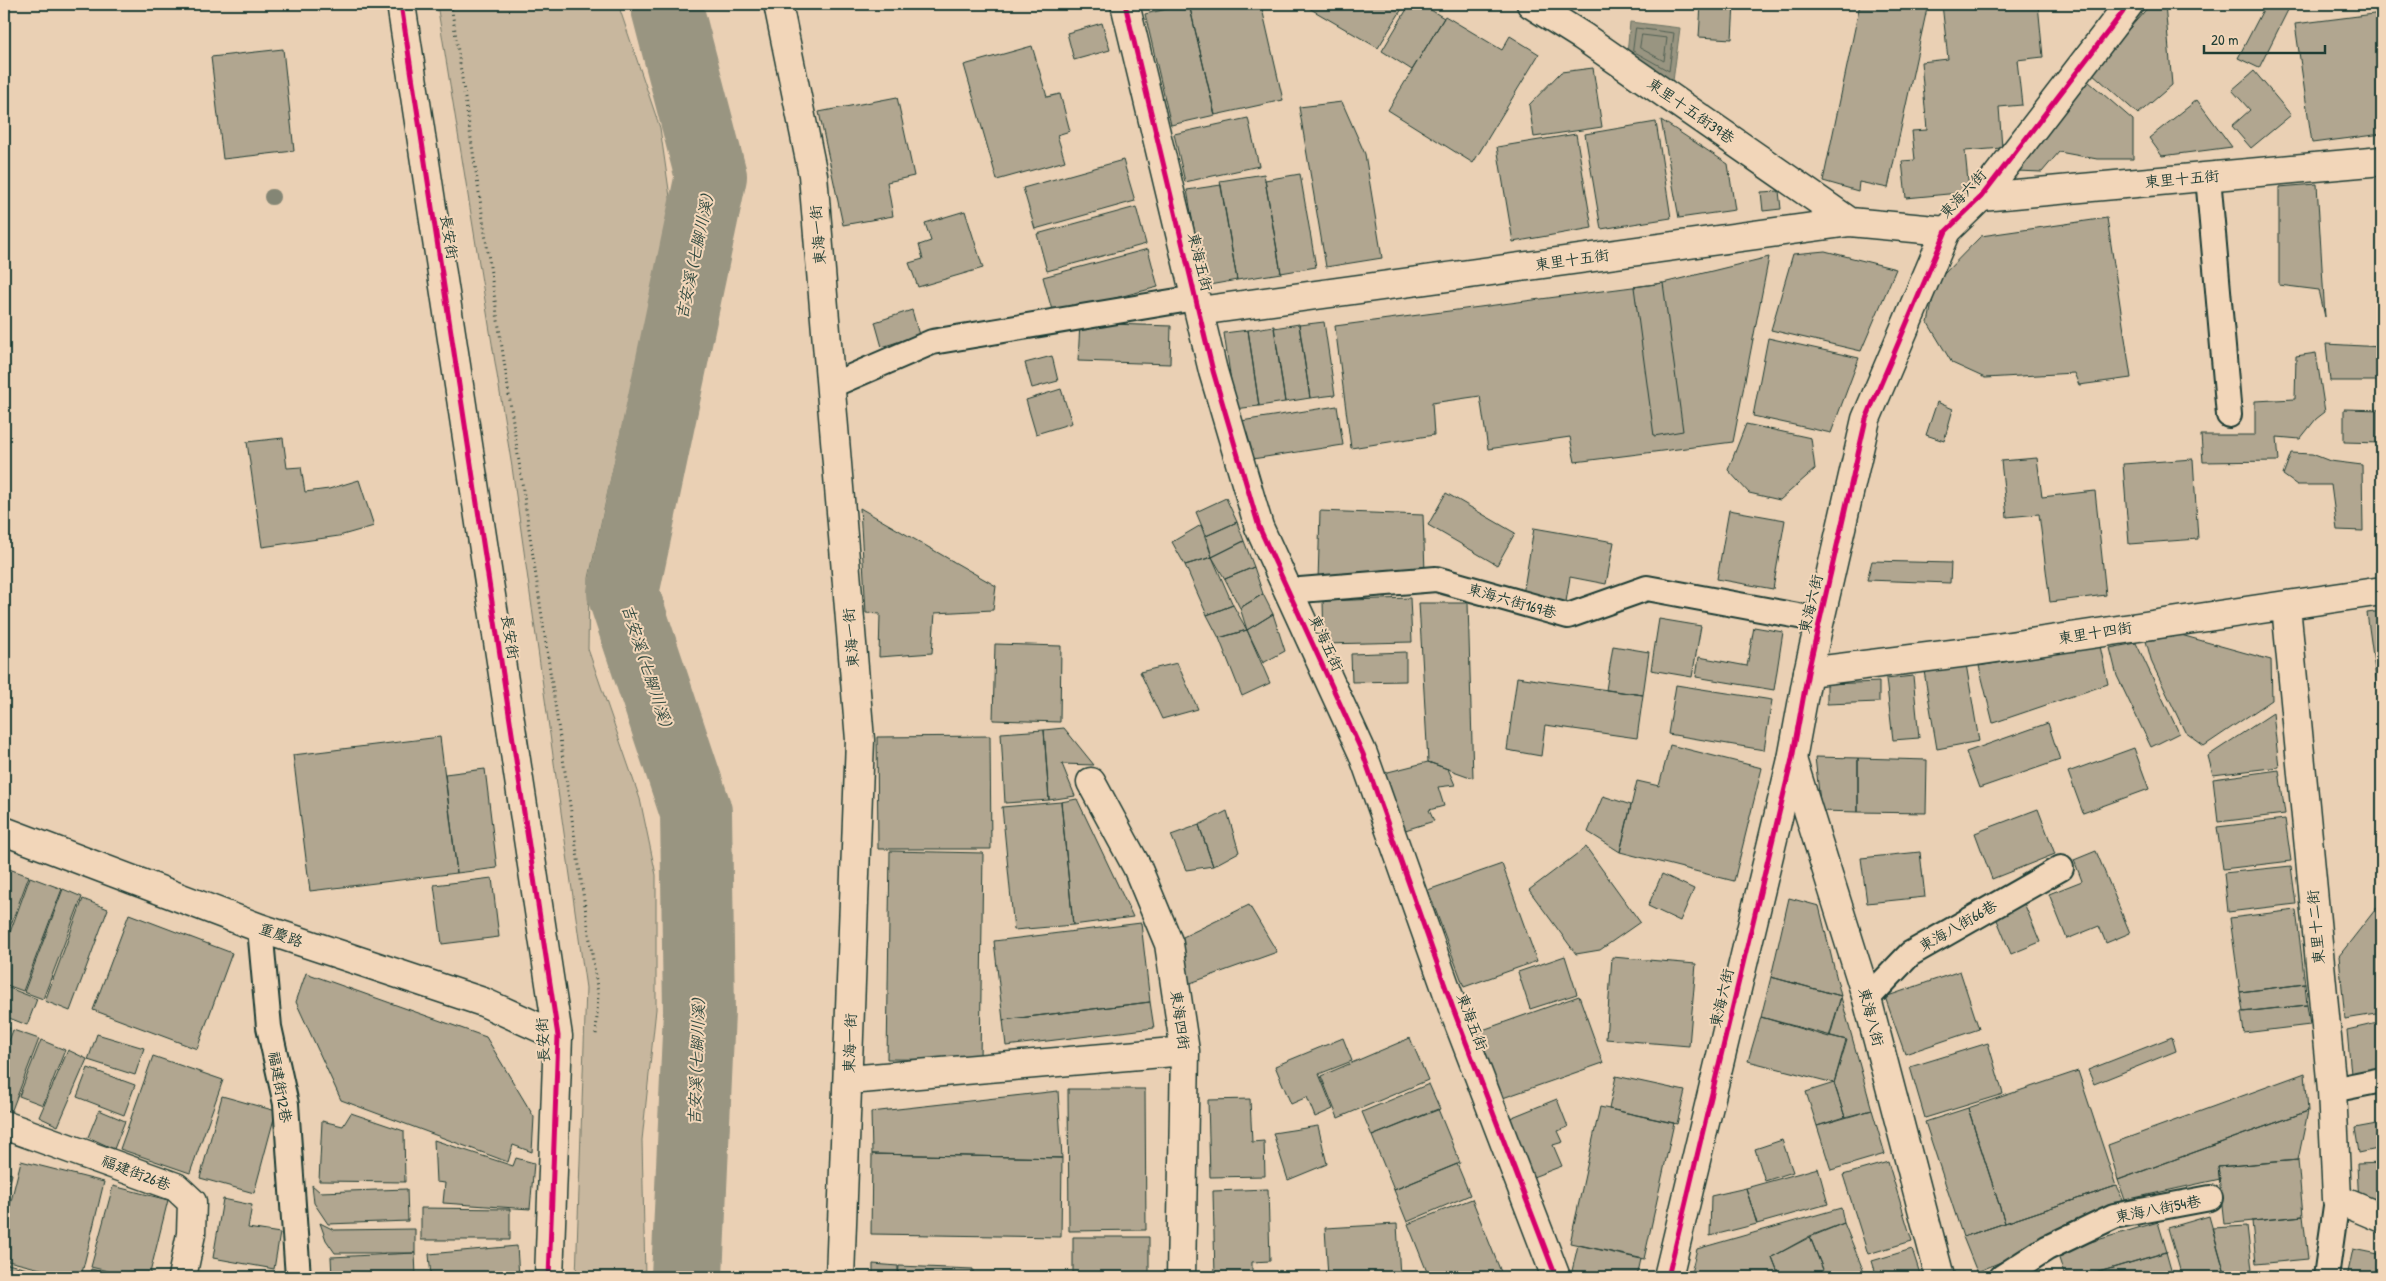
<svg xmlns="http://www.w3.org/2000/svg" width="2386" height="1281" font-family="'Patrick Hand','LXGW WenKai TC',sans-serif">
<style>
.green{fill:#c8b79e;stroke:#747a69}
.water{fill:#999581;stroke:#687262}
.lines{fill:none;stroke-linecap:round;stroke-linejoin:round}
.shore{stroke:#506053;stroke-width:1}
.river{stroke:#999581;stroke-width:72}
.building{fill:#b1a690;stroke:#1f3d34}
.service-casing{stroke:#1f3d34;stroke-width:28}
.minor-casing{stroke:#1f3d34;stroke-width:31}
.tertiary-casing{stroke:#1f3d34;stroke-width:31}
.path{stroke:#1f3d34;stroke-width:3;stroke-dasharray:1 4;stroke-linecap:butt}
.service{stroke:#f2d6b9;stroke-width:24}
.minor{stroke:#f2d6b9;stroke-width:28}
.tertiary{stroke:#f2d6b9;stroke-width:28}
.cycleway-casing{stroke:#f2d6b9;stroke-width:8}
.cycleway{stroke:#d6006c;stroke-width:5}
.tree{fill:#848674}
.labels{text-anchor:middle;stroke-width:4;stroke-linejoin:round;paint-order:stroke}
.street-label{font-size:15px;fill:#1f3d34;stroke:#f2d6b9}
.water-label{font-size:16px;font-style:italic;fill:#314a40;stroke:#f2d6b9}
</style>
<rect width="100%" height="100%" fill="#ead0b4"/>
<filter id="ink" filterUnits="userSpaceOnUse"><feTurbulence type="fractalNoise" baseFrequency=".02" numOctaves="2"/><feDisplacementMap in="SourceGraphic" scale="10" xChannelSelector="R" yChannelSelector="G"/><feConvolveMatrix kernelMatrix="1 2 1 2 8 2 1 2 1" color-interpolation-filters="sRGB"/></filter>
<g filter="url(#ink)">
<path class="green" d="M437,4H618L660,128L671,204L589,578L588,649L640,799L656,875V1009L642,1140L645,1277H576L586,988L512,467Z"/>
<path class="water" d="M1630,22L1680,28L1673,81L1627,54Z"/>
<g class="lines">
<path class="shore" d="M1636,28L1674,33L1669,71L1633,51Z
M1642,35L1667,38L1664,61L1640,48Z"/>
<path class="river" d="M666,4L711,176L623,593L696,812L699,1012L687,1277"/>
</g>
<path class="building" d="M1189,4H1261L1283,100L1215,115Z
M1189,4L1215,115L1171,125L1145,14Z
M1302,4H1405L1378,48Z
M1410,4H1421L1444,18L1412,70L1382,51Z
M1701,4H1734L1732,39L1699,37Z
M1860,4H1928L1888,188L1859,182L1858,191L1823,181Z
M1942,4H2038L2043,57L2017,60L2022,105L1999,107L2002,148L1965,151L1969,192L1906,198L1902,161L1915,160L1912,131L1927,130L1921,62L1948,59Z
M2151,4H2165L2172,85L2138,114L2091,72Z
M2266,4H2291L2259,68L2238,58Z
M2382,13V134L2312,143L2295,24Z
M1445,16L1502,50L1510,36L1539,54L1473,163L1388,110Z
M1102,23L1110,50L1074,60L1067,33Z
M1032,46L1047,97L1060,94L1070,131L1057,135L1065,161L997,180L964,65Z
M283,49L294,151L223,159L211,57Z
M1593,68L1602,127L1534,137L1529,105L1561,72Z
M2254,71L2291,115L2251,148L2232,126L2250,110L2232,90Z
M2088,81L2133,120V159H2097L2059,152L2042,172L2016,171Z
M897,97L914,176L887,182L893,216L843,225L819,112Z
M2197,100L2232,147L2162,156L2149,138Z
M1342,102L1365,154L1382,258L1326,267L1299,107Z
M1248,118L1259,166L1185,182L1174,134Z
M1661,120L1728,164L1735,210L1679,218Z
M1656,122L1671,218L1601,229L1585,134Z
M1576,134L1592,228L1513,242L1497,147Z
M1123,160L1135,201L1035,229L1023,188Z
M1264,174L1281,273L1237,280L1220,181Z
M1300,174L1316,267L1281,273L1265,180Z
M2317,184L2325,317L2319,290L2279,285V187Z
M1221,185L1237,280L1204,286L1187,190Z
M1779,191L1781,209L1763,211L1761,192Z
M1136,207L1146,244L1047,271L1037,234Z
M965,211L983,268L918,287L909,263L923,259L919,245L931,241L925,223Z
M2107,218L2131,378L2079,385L2074,373L1985,378L1952,363L1928,323L1936,282L1981,236Z
M1148,249L1158,287L1053,314L1043,277Z
M1825,251L1896,269L1861,351L1771,330L1793,254Z
M1769,257L1733,442L1575,462L1570,437L1488,449L1480,396L1432,403L1434,435L1351,448L1335,326L1663,283Z
M1663,283L1683,431L1654,436L1634,287Z
M912,310L919,335L882,347L875,322Z
M1324,322L1335,395L1310,398L1299,325Z
M1080,323L1171,326L1170,364L1078,361Z
M1299,324L1310,398L1285,402L1274,328Z
M1274,326L1285,402L1259,406L1248,330Z
M1248,330L1259,406L1235,409L1224,333Z
M1768,338L1859,358L1831,433L1753,416Z
M2326,344L2382,347V381H2330Z
M2316,353L2325,412L2316,419L2300,439L2277,437L2279,461L2203,462L2201,435H2255V401L2295,399L2296,356Z
M1052,356L1058,381L1032,388L1025,363Z
M1061,389L1072,423L1036,434L1026,400Z
M1937,402L1953,409L1944,441L1926,435Z
M1337,406L1343,445L1246,460L1241,421Z
M2344,409L2382,410V443L2344,442Z
M1746,424L1811,438L1815,469L1780,500L1749,493L1728,470Z
M283,438L287,468L301,467L305,492L329,489L359,480L374,526L339,536L262,547L247,442Z
M2291,453L2312,454L2330,461L2362,465L2363,531L2337,530L2331,485H2297L2283,475Z
M2037,458L2042,497L2095,491L2106,595L2050,602L2039,514L2007,517L2001,461Z
M2193,459L2198,539L2129,544L2123,464Z
M1446,493L1515,533L1497,565L1428,525Z
M1226,498L1237,522L1206,536L1196,512Z
M860,508L996,586L993,610L935,613L932,653L879,657L880,614L866,613Z
M1729,510L1785,520L1773,589L1717,579Z
M1320,511L1423,515L1425,572L1318,581Z
M1237,522L1244,541L1212,557L1206,536Z
M1201,525L1212,557L1185,565L1172,542Z
M1534,528L1614,542L1606,584L1570,577L1566,602L1523,594Z
M1244,541L1254,567L1225,579L1212,557Z
M1212,557L1233,605L1207,615L1185,565Z
M1872,561L1951,563L1950,583L1867,580Z
M1254,567L1263,594L1240,608L1225,579Z
M1263,594L1273,614L1247,630L1240,608Z
M1410,598L1412,642L1324,644L1323,601Z
M1419,603H1468L1473,778L1428,762Z
M1233,605L1247,630L1219,638L1207,615Z
M2382,611V684L2377,685L2367,613Z
M1273,614L1285,651L1263,663L1247,630Z
M1659,619L1701,626L1692,677L1651,670Z
M1754,627L1783,632L1774,690L1696,677L1699,657L1747,666Z
M1247,630L1270,683L1242,696L1219,638Z
M2181,635L2271,660L2272,700L2204,746L2185,732L2152,663L2146,641Z
M2136,643L2179,733L2151,747L2117,676L2110,648Z
M995,644L1061,646L1060,722L993,720Z
M1613,646L1649,652L1643,695L1606,690Z
M2100,646L2108,684L1993,723L1979,666Z
M1406,652V681L1352,682L1351,654Z
M1177,663L1198,709L1162,719L1140,672Z
M1966,664L1979,741L1937,749L1924,671Z
M1913,676L1919,738L1893,740L1886,679Z
M1517,677L1643,695L1637,738L1545,725L1541,756L1507,750Z
M1879,682V702L1827,704V684Z
M1676,685L1772,700L1764,750L1668,734Z
M2273,713L2279,767L2213,775L2208,756Z
M2048,723L2060,760L1979,788L1966,752Z
M1064,728L1094,765L1062,764L1075,796L1049,800L1044,730Z
M1044,730L1049,800L1005,803L1001,733Z
M990,736L991,849H878L877,737Z
M440,737L457,873L310,891L293,755Z
M1670,745L1762,768L1734,881L1620,852L1637,781L1659,786Z
M2134,748L2149,789L2083,813L2068,772Z
M1815,757L1858,758V812L1821,811Z
M1858,758L1927,760L1926,813L1858,812Z
M1428,762L1448,769L1455,785L1438,787L1444,806L1429,810L1434,821L1402,831L1380,774Z
M485,769L497,868L457,873L445,774Z
M2279,770L2285,814L2218,822L2213,779Z
M1603,796L1631,805L1620,852L1588,832Z
M1077,799L1133,917L1073,925L1061,802Z
M1061,802L1073,925L1014,930L1002,807Z
M2038,809L2055,854L1992,879L1975,833Z
M1227,811L1239,852L1213,866L1199,825Z
M2285,819L2291,861L2223,869L2217,827Z
M1199,825L1213,866L1186,870L1171,835Z
M1586,847L1640,922L1600,950L1576,954L1529,890Z
M890,851L983,853L980,1060L887,1059Z
M2096,851L2130,933L2106,943L2099,926L2067,939L2049,894L2082,881L2074,860Z
M1920,852L1925,897L1867,903L1861,858Z
M1502,864L1537,961L1464,987L1428,890Z
M2291,866L2296,904L2228,912L2224,873Z
M9,869L29,876L4,943V883Z
M1662,874L1694,889L1680,921L1648,906Z
M30,877L62,889L23,991L4,984V949Z
M492,878L499,937L442,944L434,885Z
M63,889L82,897L43,999L24,992Z
M1789,898L1819,906L1841,996L1771,977Z
M83,899L108,909L70,1011L45,1001Z
M2382,901V1013L2345,1019L2339,956Z
M2024,903L2040,942L2011,954L1995,915Z
M1249,905L1277,952L1182,986L1183,937Z
M2296,910L2305,984L2240,992L2230,918Z
M129,914L232,953L197,1049L93,1010Z
M1141,923L1150,1002L1003,1020L994,941Z
M1565,956L1577,994L1530,1009L1518,972Z
M1612,957L1696,964L1689,1046L1606,1039Z
M1960,971L1979,1029L1905,1054L1885,997Z
M306,973L486,1037L534,1117L532,1152L513,1145L508,1162L341,1100L296,1002Z
M1771,977L1841,996L1829,1037L1761,1017Z
M2305,984L2307,1005L2243,1012L2240,992Z
M4,986L37,999L27,1025L4,1016Z
M1579,996L1603,1063L1500,1099L1477,1032Z
M1841,997L1872,1110L1845,1117L1834,1083L1847,1040L1830,1036Z
M1150,1002L1154,1028L1006,1046L1003,1020Z
M2307,1005L2310,1025L2244,1033L2241,1012Z
M1761,1017L1846,1040L1834,1083L1748,1061Z
M2382,1022V1068L2351,1074L2347,1030Z
M4,1025L10,1028L4,1045Z
M13,1030L39,1039L10,1115L4,1112V1054Z
M97,1034L144,1048L135,1075L88,1060Z
M2172,1037L2176,1051L2094,1084L2088,1070Z
M1343,1038L1352,1061L1319,1074L1333,1109L1315,1117L1307,1097L1291,1104L1275,1066Z
M1410,1038L1428,1080L1338,1118L1321,1076Z
M41,1040L65,1050L43,1105L19,1096Z
M1988,1043L2003,1094L1925,1118L1910,1067Z
M68,1050L87,1059L58,1126L39,1117Z
M153,1056L223,1080L190,1173L120,1149Z
M88,1068L135,1085L124,1115L77,1097Z
M2078,1071L2116,1186L2005,1223L1968,1108Z
M2305,1073L2308,1111L2118,1180L2108,1145Z
M1616,1076L1685,1091L1677,1124L1609,1109Z
M1834,1083L1845,1117L1817,1126L1806,1092Z
M1429,1084L1440,1109L1372,1136L1362,1112Z
M1068,1089H1145L1146,1230L1069,1231Z
M1058,1091L1062,1158L872,1154L871,1112Z
M222,1096L276,1111L254,1193L200,1178Z
M1250,1099L1252,1142L1264,1141L1265,1176L1210,1177L1208,1100Z
M1557,1099L1568,1127L1558,1131L1563,1142L1553,1145L1562,1166L1533,1177L1510,1118Z
M1600,1107L1674,1123L1644,1259L1570,1243Z
M1968,1108L2005,1223L1963,1237L1925,1122Z
M1438,1109L1460,1163L1394,1190L1372,1136Z
M99,1110L125,1121L114,1149L88,1137Z
M1872,1110L1885,1154L1831,1170L1817,1126Z
M2308,1111L2298,1160L2218,1167L2220,1179L2125,1200L2118,1180Z
M351,1113L404,1131L405,1182L319,1181L322,1121L343,1126Z
M2382,1123V1148L2359,1153L2355,1128Z
M1318,1126L1327,1164L1288,1180L1273,1133Z
M434,1140L513,1166L516,1158L534,1163L530,1209L443,1203L445,1183L436,1182Z
M1782,1140L1793,1172L1765,1181L1755,1149Z
M872,1154L1062,1158L1061,1237L871,1234Z
M2298,1160L2303,1216L2224,1224L2218,1167Z
M21,1161L104,1182L81,1277H73L4,1260V1229Z
M1888,1162L1912,1241L1868,1254L1843,1175Z
M2382,1163V1207H2359L2357,1164Z
M1457,1164L1470,1195L1407,1222L1394,1190Z
M1818,1168L1828,1204L1757,1224L1746,1188Z
M4,1172L12,1174L4,1209Z
M312,1185L320,1192L407,1189L408,1221L328,1224L314,1203Z
M113,1186L168,1200L149,1277H132L91,1267Z
M2116,1186L2123,1200L2070,1222L2015,1256L1977,1272L1963,1237Z
M1746,1188L1757,1224L1710,1236L1711,1196Z
M1268,1189L1270,1261L1252,1262V1277H1215L1213,1191Z
M223,1199L252,1205L248,1228L280,1233L274,1269L213,1258Z
M1472,1199L1503,1277H1429L1408,1224Z
M421,1208L510,1209V1240H421Z
M1841,1208L1844,1223L1810,1236L1772,1257L1779,1275L1771,1277H1690L1697,1249Z
M2209,1216L2226,1277H2182L2168,1228Z
M2303,1216L2308,1259L2256,1264L2252,1221Z
M2158,1222L2167,1252L2082,1277H2065L2057,1252Z
M320,1223L334,1230L415,1229V1253H335L326,1240Z
M1844,1223L1866,1277H1826L1810,1237Z
M1397,1224L1400,1277H1328L1325,1228Z
M2247,1226L2252,1270L2225,1274L2212,1228Z
M1073,1237H1149V1277H1073Z
M1810,1237L1826,1277H1780L1772,1257Z
M1578,1245L1641,1259L1637,1277H1601L1572,1271Z
M517,1246L519,1277H431L429,1254Z
M1912,1249L1921,1277H1877L1872,1261Z
M2353,1249L2382,1255V1277H2347Z
M2166,1252L2173,1277H2082Z
M415,1253L416,1276L332,1277L331,1257Z
M4,1263L58,1277H4Z
M873,1264L898,1266V1277H873Z
M899,1266L973,1269V1277H898Z
M91,1269L122,1277H89Z
M977,1275L1033,1277H978Z"/>
<g class="lines">
<g class="service-casing">
<path id="service" d="M2208,177L2229,415
M830,386L932,342L1195,298
M1288,591L1436,579L1568,616L1647,588L1820,620
M260,928L269,1027L286,1104L298,1277
M1867,999L1910,954L2061,868
M2332,1090L2382,1080
M2002,1277L2047,1248L2114,1216L2210,1198
M2326,1277L2337,1199"/>
</g>
<g class="minor-casing">
<path id="minor" d="M401,4L558,1036L549,1277
M778,4L813,175L860,740L840,1277
M1125,4L1213,371L1259,527L1363,754L1454,1011L1556,1277
M1531,4L1582,36L1850,222
M1981,197L2382,161
M1199,311L1850,222L1946,231
M2286,606L2332,1090L2337,1199L2382,1218
M1808,672L1976,651L2382,591
M1792,759L1867,999L1940,1277
M1091,782L1137,867L1169,944L1185,1051L1181,1277
M4,831L260,928L483,1002L558,1036
M849,1080L1185,1051
M4,1125L176,1187L192,1202L191,1234L182,1277"/>
</g>
<g class="tertiary-casing">
<path id="tertiary" d="M1668,1277L1792,759L1808,672L1866,419L1946,231L1981,197L2129,4"/>
</g>
<path class="path" d="M451,4L598,994L596,1037"/>
<use href="#service" class="service"/>
<use href="#minor" class="minor"/>
<use href="#tertiary" class="tertiary"/>
<g class="cycleway-casing">
<path id="cycleway" d="M401,4L558,1036L549,1277
M1125,4L1213,371L1259,527L1363,754L1454,1011L1556,1277
M1668,1277L1792,759L1808,672L1866,419L1946,231L1981,197L2129,4"/>
</g>
<use href="#cycleway" class="cycleway"/>
</g>
<circle class="tree" cx="272" cy="197" r="8"/>
</g>
<g class="labels">
<g class="street-label">
<text transform="translate(1691 111) rotate(35)" y="5">東里十五街39巷</text>
<text transform="translate(2182 179) rotate(-5)" y="5">東里十五街</text>
<text transform="translate(1963 194) rotate(-47)" y="5">東海六街</text>
<text transform="translate(818 235) rotate(-95)" y="5">東海一街</text>
<text transform="translate(449 237) rotate(81)" y="5">長安街</text>
<text transform="translate(1572 260) rotate(-8)" y="5">東里十五街</text>
<text transform="translate(1200 262) rotate(76)" y="5">東海五街</text>
<text transform="translate(1512 601) rotate(16)" y="5">東海六街169巷</text>
<text transform="translate(1811 604) rotate(-77)" y="5">東海六街</text>
<text transform="translate(2095 633) rotate(-9)" y="5">東里十四街</text>
<text transform="translate(510 637) rotate(81)" y="5">長安街</text>
<text transform="translate(851 638) rotate(-95)" y="5">東海一街</text>
<text transform="translate(1326 643) rotate(65)" y="5">東海五街</text>
<text transform="translate(1958 926) rotate(-30)" y="5">東海八街66巷</text>
<text transform="translate(2316 927) rotate(-95)" y="5">東里十二街</text>
<text transform="translate(281 935) rotate(19)" y="5">重慶路</text>
<text transform="translate(1722 998) rotate(-77)" y="5">東海六街</text>
<text transform="translate(1871 1017) rotate(75)" y="5">東海八街</text>
<text transform="translate(1180 1020) rotate(82)" y="5">東海四街</text>
<text transform="translate(1472 1022) rotate(69)" y="5">東海五街</text>
<text transform="translate(543 1040) rotate(-93)" y="5">長安街</text>
<text transform="translate(850 1043) rotate(-88)" y="5">東海一街</text>
<text transform="translate(280 1087) rotate(80)" y="5">福建街12巷</text>
<text transform="translate(136 1173) rotate(21)" y="5">福建街26巷</text>
<text transform="translate(2158 1209) rotate(-11)" y="5">東海八街54巷</text>
</g>
<g class="water-label">
<text transform="translate(694 257) rotate(-78)" y="6">吉安溪 (七腳川溪)</text>
<text transform="translate(647 665) rotate(72)" y="6">吉安溪 (七腳川溪)</text>
<text transform="translate(696 1062) rotate(-88)" y="6">吉安溪 (七腳川溪)</text>
</g>
</g>
<rect width="2386" height="1281" fill="none" stroke="#f2d6b9" stroke-width="20"/>
<rect x="10" y="10" width="2366" height="1261" fill="none" stroke="#1f3d34" stroke-width="2" filter="url(#ink)"/>
<path d="M2204 45v8h121v-8" fill="none" stroke="#1f3d34" stroke-width="2.5"/>
<text x="2211" y="45" font-size="15" fill="#1f3d34" stroke="#f2d6b9" stroke-width="4" paint-order="stroke">20 m</text>
</svg>
